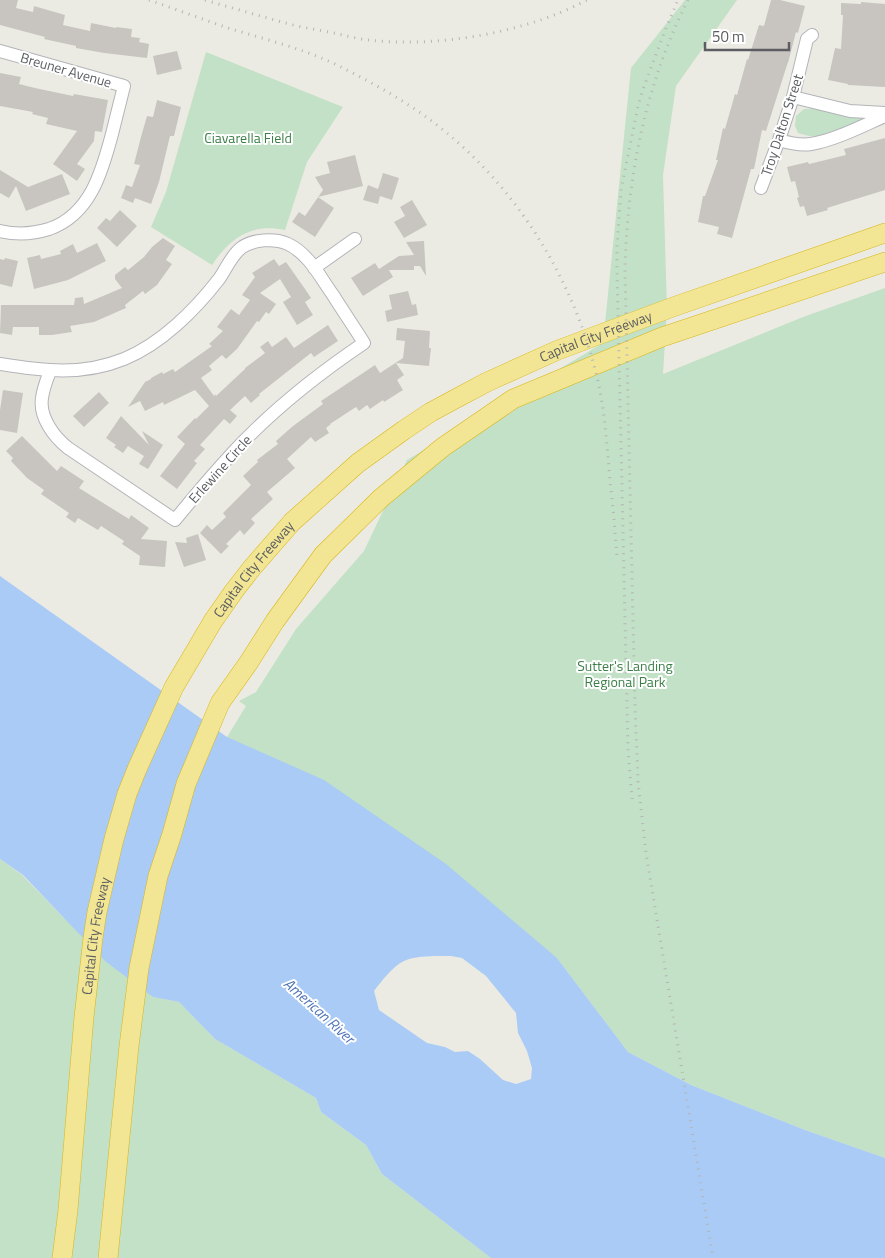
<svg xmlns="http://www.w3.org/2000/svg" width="885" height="1258" font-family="'Titillium Web',sans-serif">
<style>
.green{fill:#c2e1c6}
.water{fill:#a9cbf6;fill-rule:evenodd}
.building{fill:#c8c5c0}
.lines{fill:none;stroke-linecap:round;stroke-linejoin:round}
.minor-casing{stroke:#b3b4b9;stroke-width:14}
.highway-casing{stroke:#d8b517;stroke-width:20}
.minor{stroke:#fff;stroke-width:12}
.highway{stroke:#f2e694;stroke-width:19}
.rail{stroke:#b3b4b4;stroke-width:3;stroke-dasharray:1 6;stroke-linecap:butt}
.labels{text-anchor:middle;stroke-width:4;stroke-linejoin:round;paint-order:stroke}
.street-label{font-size:14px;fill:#5b5d62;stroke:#fff}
.park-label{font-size:14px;fill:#3d7f49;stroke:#fff}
.water-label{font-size:15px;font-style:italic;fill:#4f74b6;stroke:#fff}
</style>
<rect width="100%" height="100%" fill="#ecebe3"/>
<path class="green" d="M685,0H737L676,86L663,175L667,309L663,374L803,317L885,288V1158L805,1130L691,1085L628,1052L603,1019L601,1018L600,1015L557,958L227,737L246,706L239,701L256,692L296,629L364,551L407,460L603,343L631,68Z
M206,52L343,107L307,162L285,230C251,223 230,238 212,265L151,227L166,192Z
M818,108L871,118L818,136H809L798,133L795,126L796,116L804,109Z
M0,859L22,875L62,916L153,997L179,1002L215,1039L316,1098L321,1112L366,1145L382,1174L491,1258H0Z"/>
<path class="water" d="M0,576L227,737L324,780L446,864L557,958L628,1052L691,1085L805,1130L885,1158V1258H491L382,1174L366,1145L321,1112L316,1098L215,1039L179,1002L153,997L105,961L23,875L0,859ZM451,956L462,958L486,976L516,1013L518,1033L527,1051L532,1068L531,1079L516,1084L503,1080L480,1059L468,1051L455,1052L445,1047L427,1043L379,1010L374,991C381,982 393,966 404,961C417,955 437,956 451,956Z"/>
<path class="building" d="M0,0H18L16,8L33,12L34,6L65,15L63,25L90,31L91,23L116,28V27L132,29L131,37L140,38L139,42L149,44L147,58L104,53L76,48V46L44,39L45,37L0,25Z
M771,0H780L805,6L798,33L796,32L788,63V62L766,131L762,130L754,169H751L732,238L717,234L719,227L698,222L703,196H705L718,160H716L723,128L725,129L735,94L737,95L747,59L748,60L759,25L764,26Z
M861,2L885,4V87L848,85V84L828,80L835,48L841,49L843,15H841V3L861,4Z
M177,51L182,69L157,75L153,56Z
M0,73L21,77L19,84L35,88L73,96L74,94L108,100L102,132L95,131L94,141L77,164L85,169L77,181L53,164L77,131L46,124L48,118L32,114L33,112L0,106Z
M157,100L181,107L174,136H170L159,182L151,204L135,198L133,203L121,198L126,185L132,187L140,165L134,164L141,137L147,116L153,117Z
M885,138V190L827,208L828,210L807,216L804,206L800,207L797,198L799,197L795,181L791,182L787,167L808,162L809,164L846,155L844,149Z
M355,155L363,186L318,197L334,208L315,237L292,222L299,212L305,216L323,190L315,177L330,173L327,162Z
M0,170L28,187L62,174L70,194L26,211L16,186L9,198L0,193Z
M383,173L399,178L392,200L380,196L378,204L363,200L368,185L378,189Z
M412,200L427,225L404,238L394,222L405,216L400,207Z
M120,210L137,226L117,247L97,228L106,218L110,221Z
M163,238L175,246L166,260L172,264L157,285L145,294L143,291L125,305L126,308L94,322L70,326L72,332L52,335H39V327H13L12,335L0,333L1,305H74L75,298L83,297L84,304L122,288L115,279V275L125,267L128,270L144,257L152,247Z
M424,241L426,276L420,266H414V270H389L393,277L363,296L351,278L375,263L379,269L399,256L414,255L406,242Z
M97,243L106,261L68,280L34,289L27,258L40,255L41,259L61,254L60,251L73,244L77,253Z
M5,258L18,261L12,287L0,284V259L4,260Z
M274,259L279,266L286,262L305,289L311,298L305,302L313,315L297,325L283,302L291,297L280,279L260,293L276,304L269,314L266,312L259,322L257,321L237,349L226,359L222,355L209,366L212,370L201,378L214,396L215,394L216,396L245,369V368L265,353L260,347L268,341L272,347L286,337L294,348L328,325L338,341L314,357L311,353L259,394L260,395L251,403L245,396L230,410L237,416L230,424L224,419L200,445L205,449L194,461L197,463L177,489L160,476L185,444L177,437L195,418L196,419L209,406L195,390L164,405L163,402L145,411L140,401L128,407L145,382L151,379V378L162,372L163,374L173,369L175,372L212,346L209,344L223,331L217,327L231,309L239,315L250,300L242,295L255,277L252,273Z
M408,291L412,305L416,304L418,315L387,322L385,311L392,309L389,295Z
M397,328L430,331L429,348H431L429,366L396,363L404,375L397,380L403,390L384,402L383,400L370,409L367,405L359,411L356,407L330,424H331L326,428L329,433L315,442L311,437L287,459L295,468L267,492L273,499L251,519L255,523L244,535L240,530L226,544L229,546L221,554L200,533L207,525L212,530L226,517L223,513L251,485L243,476L258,462L257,460L278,444L276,441L293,426L323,404L321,401L375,365L380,373L403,358L405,341L396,340Z
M3,390L23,393L17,433L0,430V410Z
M99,392L109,403L84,427L73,416Z
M121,416L149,445L142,431L163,445L148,469L139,464L144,456L128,446L123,453L114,447L116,445L106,438Z
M22,436L57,471L61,466L84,481L79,488L129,519L131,515L149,528L141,539L167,541L165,567L139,565L140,556L122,544L124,541L101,526L98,530L78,518L75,523L66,517L69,513L41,494L44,490L27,478L11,461L13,458L6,451Z
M198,534L206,560L184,567L175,542L187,543L186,538Z"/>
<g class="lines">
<g class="minor-casing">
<path id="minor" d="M0,51L124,86C120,102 116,118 112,134C102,172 90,215 49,229C33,234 17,235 0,231
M793,97L850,111L885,113
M779,140C789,143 800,146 811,144C835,140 862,126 885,116
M761,188L779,140L793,97L807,39L812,35
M314,268L355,239
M0,364C43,371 82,376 124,359C161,344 195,310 219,279C226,269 231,256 241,248C253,239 275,238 288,244C309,254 320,277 333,295C343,311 354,327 364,343C321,372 280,404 243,442C219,467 197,493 175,520L68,448C54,437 39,417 42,398C43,389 47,379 50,371"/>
</g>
<g class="highway-casing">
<g id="highway">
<path id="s1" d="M62,1258L68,1210L84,1017L93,938L97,912L114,839L127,794L137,769L174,687L213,621L234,591L251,569L292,522L358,463L404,430L431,412L457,398L487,382L558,350L673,307L885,233"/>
<path d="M108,1258L129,1046L139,968L158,876L172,834L186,784L220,703L249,662L275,621L323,555L381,498L443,447L513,399L662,337L885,262"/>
</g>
</g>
<use href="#minor" class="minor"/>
<use href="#highway" class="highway"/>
<path class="rail" d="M149,0C175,9 202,19 228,28C264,39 301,48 335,64C365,79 395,95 422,114C510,176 572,273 597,377C605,411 607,446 610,481C613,506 615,531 617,557
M205,0C236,9 266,18 297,26C311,29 325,31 338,34C348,36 358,39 368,40C438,48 525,33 587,0
M688,0C646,83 627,177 625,270L635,706L638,782L646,853L713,1258
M632,799L628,750L617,271V247L621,190L638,106L642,92L664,33L678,0"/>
</g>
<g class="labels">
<g class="street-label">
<text transform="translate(66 70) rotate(16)" y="5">Breuner Avenue</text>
<text transform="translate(782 125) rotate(-72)" y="5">Troy Dalton Street</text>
<text dy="5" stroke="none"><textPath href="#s1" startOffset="1149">Capital City Freeway</textPath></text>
<text transform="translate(220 469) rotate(-48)" y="5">Erlewine Circle</text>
<text dy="5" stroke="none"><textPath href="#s1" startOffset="729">Capital City Freeway</textPath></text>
<text dy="5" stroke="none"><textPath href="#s1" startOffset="324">Capital City Freeway</textPath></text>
</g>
<g class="park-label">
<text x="248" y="143">Ciavarella Field</text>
<text x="625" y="671">Sutter's Landing<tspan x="625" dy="16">Regional Park</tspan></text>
</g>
<g class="water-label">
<text transform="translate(319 1011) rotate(42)" y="5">American River</text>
</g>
</g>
<path d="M705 42v8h84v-8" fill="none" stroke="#5b5d62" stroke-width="2.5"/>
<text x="712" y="42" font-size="15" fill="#5b5d62" stroke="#ffffff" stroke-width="4" paint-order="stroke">50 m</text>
</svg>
